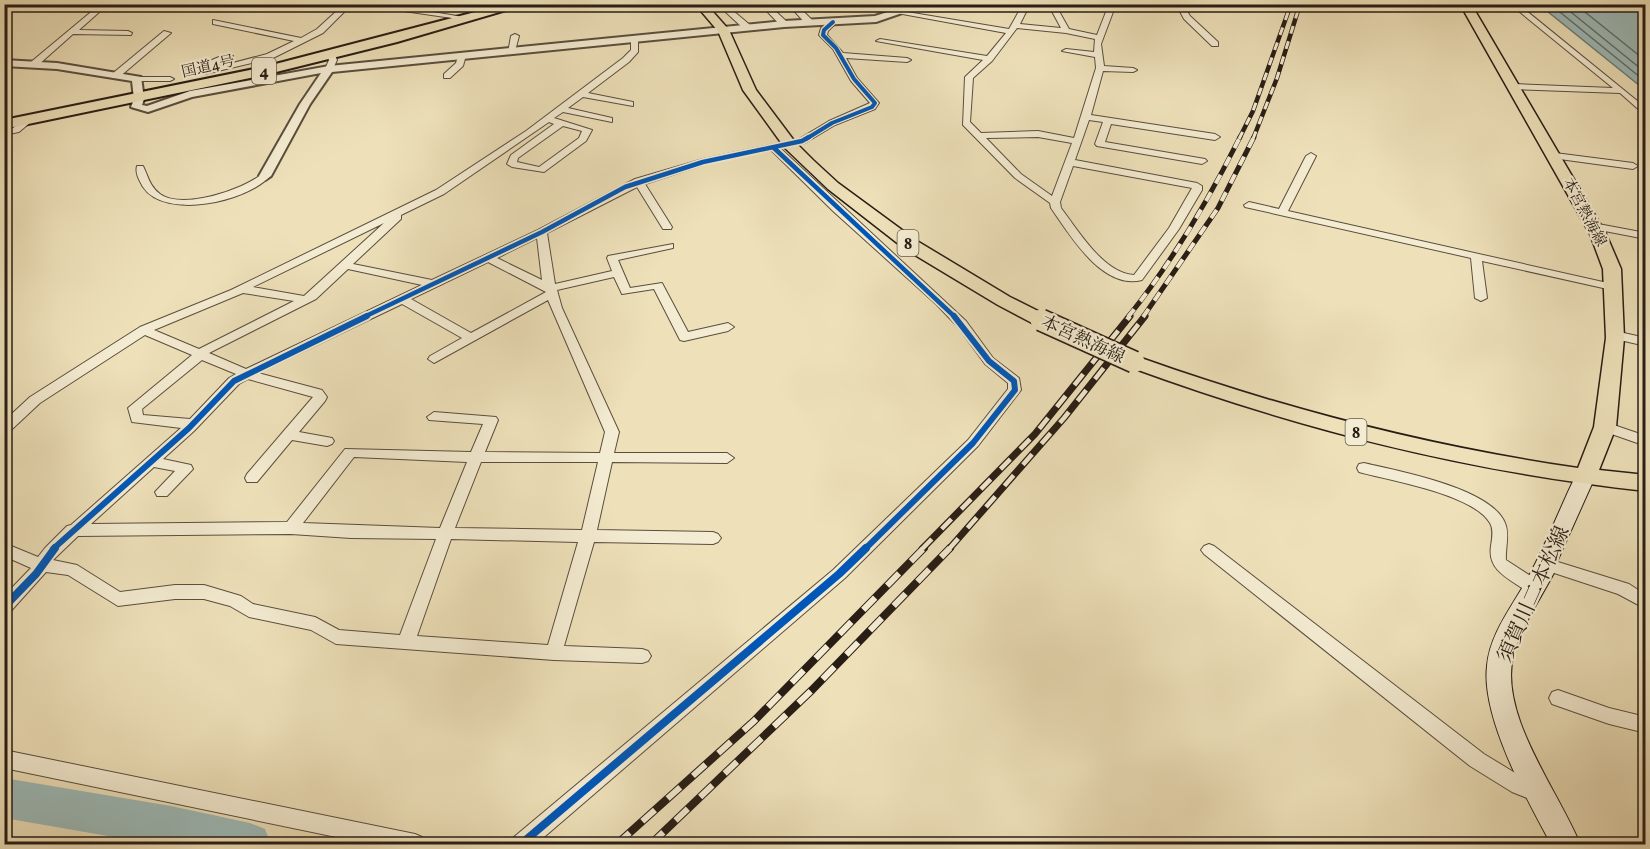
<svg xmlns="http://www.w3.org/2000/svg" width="1650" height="849" font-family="Vollkorn,'Noto Serif JP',serif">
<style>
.water{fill:#9dbbb9;stroke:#6e7c77;stroke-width:1.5}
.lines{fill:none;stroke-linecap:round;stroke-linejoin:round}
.shore{stroke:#626c67;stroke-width:1.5}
.river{fill:#9dbbb9;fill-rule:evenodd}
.minor-casing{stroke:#5a4e3e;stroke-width:2}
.tertiary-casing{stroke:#5a4e3e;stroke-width:4}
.secondary-casing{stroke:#281d15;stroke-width:2}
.primary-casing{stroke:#281d15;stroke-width:3}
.trunk-casing{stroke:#281d15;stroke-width:4}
.minor{fill:#f4ecd2;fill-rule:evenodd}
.tertiary{fill:#f4ecd2;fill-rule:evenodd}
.secondary{fill:#f4ecd2;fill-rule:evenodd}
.primary{fill:#eee1ba;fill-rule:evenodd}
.trunk{fill:#eee1ba;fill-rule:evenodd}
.rail-far3-casing{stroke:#281d15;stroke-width:4.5}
.rail-far2-casing{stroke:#281d15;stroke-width:5}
.rail-far1-casing{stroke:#281d15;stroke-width:7}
.rail-casing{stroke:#281d15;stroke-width:8}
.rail-far3{stroke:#f4ecd2;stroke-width:3;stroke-dasharray:8;stroke-linecap:butt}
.rail-far2{stroke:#f4ecd2;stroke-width:4;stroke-dasharray:10;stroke-linecap:butt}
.rail-far1{stroke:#f4ecd2;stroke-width:4.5;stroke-dasharray:14;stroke-linecap:butt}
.rail{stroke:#f4ecd2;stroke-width:6;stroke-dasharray:17;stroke-linecap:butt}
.primary-bridge-casing{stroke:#281d15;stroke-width:24;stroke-linecap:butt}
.primary-bridge{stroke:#eee1ba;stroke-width:21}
.cycleway-far3-casing{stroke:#f4ecd2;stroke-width:6}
.cycleway-far2-casing{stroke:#f4ecd2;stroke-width:8}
.cycleway-far1-casing{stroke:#f4ecd2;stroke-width:10}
.cycleway-casing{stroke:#f4ecd2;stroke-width:11}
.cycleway-far3{stroke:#0057b8;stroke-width:4}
.cycleway-far2{stroke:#0057b8;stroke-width:4.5}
.cycleway-far1{stroke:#0057b8;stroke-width:6}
.cycleway{stroke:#0057b8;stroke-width:8}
.labels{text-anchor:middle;stroke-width:4.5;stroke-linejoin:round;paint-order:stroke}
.far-street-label{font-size:15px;fill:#281d15;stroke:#f4ecd2}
.shield{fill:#f4ecd2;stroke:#655b4e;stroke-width:1.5}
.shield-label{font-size:16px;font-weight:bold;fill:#281d15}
.street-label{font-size:18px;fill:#281d15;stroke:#f4ecd2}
.near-street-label{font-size:21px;fill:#281d15;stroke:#f4ecd2}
</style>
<rect width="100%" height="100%" fill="#eee1ba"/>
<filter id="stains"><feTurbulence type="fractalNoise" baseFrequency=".00333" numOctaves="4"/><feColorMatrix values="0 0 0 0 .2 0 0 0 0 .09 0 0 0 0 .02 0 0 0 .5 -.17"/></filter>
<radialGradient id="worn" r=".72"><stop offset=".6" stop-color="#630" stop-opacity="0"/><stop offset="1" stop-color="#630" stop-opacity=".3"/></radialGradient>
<path class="water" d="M1543,5H1645V90L1547,11Z"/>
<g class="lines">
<path class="shore" d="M1550,4L1646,82
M1561,4L1646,73
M1575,4L1646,61"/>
<path class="river" d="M4,778L171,806L250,823L265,829L271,844H154L4,818Z"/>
<g class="minor-casing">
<path id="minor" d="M7,4H18L4,10V5Z
M94,4L106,6L79,30L128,31L132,33L131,35L73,34L37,66H31V62L97,7Z
M236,4H351L371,7L390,5L463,17L459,19L390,9L371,11L348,8L323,33L273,58L205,74L206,70L203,68L205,63L226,54L233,56L210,69L267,54L294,41L213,24V20L301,38L317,29L340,8Z
M717,4H725L750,25V29H744Z
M760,4H768L787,22V26H781Z
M788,4H796L812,20V24H806Z
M1023,4H1030L1020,24L1061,28L1048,4H1055L1069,29L1097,35L1109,4H1116L1101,44L1104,66L1133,68L1137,70L1133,72L1103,71L1091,115L1215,134L1220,137L1215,140L1111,124L1105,142L1205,159L1207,161L1202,164L1097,146L1095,144L1103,122L1089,120L1075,160L1197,183L1202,186V190L1179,229L1142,280C1102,290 1070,235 1051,208L1050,203L1015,178L963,125L965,77L983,60L876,41L880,39L987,56L1006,33L897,13L901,11L1009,29ZM1017,28L1066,33L1095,39L1094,52L1066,49L1062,51L1095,57L1096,68L1074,138L1038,131L981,133L970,122L973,78L992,61ZM1038,137L1072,143L1052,196L1021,174L986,138ZM1073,166L1192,188L1169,228L1134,275C1103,273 1078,230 1061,208L1060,202Z
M1176,4H1183L1190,16L1218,42V46H1212L1184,19Z
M1510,4H1518L1646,108V116L1620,93L1511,89V85L1514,84L1613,88Z
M830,20L837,22L828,31L827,35L843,53L907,58L911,60L907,62L846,58L857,78L879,103L875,109L835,125L805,143L780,148L966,321L993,358L1019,378L1021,390L978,446L845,578L536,844H511L514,837L833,570L968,440L1008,389V383L985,364L958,327L936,304L833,211L771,150L705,164L645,184L672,227L671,229H663L637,187L547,233L555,284L612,271L607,258L608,256L673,244V248L618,260L630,288L662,283L688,332L728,323L734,327L728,331L684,341L680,340L654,289L622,294L614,277L557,290L562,308L619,432L614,453H727L734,458L727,463L612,462L597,530L713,532L718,534L721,538L718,542L713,544L594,542L564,646L642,649L648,651L651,656L648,661L642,663L554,660L336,644L311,630L249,617L230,606L204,599H175L118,606L68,575L46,572L10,612L4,614V596L31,568L4,556V543L38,557L45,548L67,526L71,525L181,428L132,422L128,408L192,355L145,335L40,403L9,432L4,434V421L30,397L140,327L231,290L436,190L526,131L623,58L631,50V37L638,39V52L629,62L588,93L633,102V106L583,97L568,108L612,118V122L563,112L554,118L592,130L586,141L544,172L512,167L507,164L511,155L554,124L549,122L444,194L401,215V219L353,264L432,280L538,230L635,179L703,159L799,139L829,121L870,103L851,81L833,49L819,35L821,28ZM563,126L582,131L579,138L539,167L517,162L518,158ZM384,223L304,296L253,287ZM537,238L542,280L497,258ZM488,262L546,292L471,333L411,299ZM348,269L422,285L246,369L209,353L316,299ZM243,293L294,301L199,349L154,330ZM548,300L605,432L600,453L485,452L498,420L496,417L434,412L427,417L429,420L483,424L471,452L345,449L287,522L91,524L154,467L175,471L155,492L157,496H167L193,469L191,465L163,459L194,431L239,384L248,379L313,397L247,474L245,478L247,482H257L292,440L327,446L332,444L334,441L332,438L299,432L325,401L327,397L322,390L258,373L402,304L462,338L430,356L428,359L434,363ZM202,360L236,374L229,378L190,419L143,415L142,409ZM354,457L467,462L440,528L303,523ZM481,462H598L582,530L455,528ZM291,534L351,538L436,539L400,635L339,630L315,617L253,604L241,596L204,585H175L120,592L77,565L53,560L78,536ZM451,539L578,542L548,645L417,636Z
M164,31L171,33L118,78H112V74Z
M515,34L519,36L515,51L508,53L511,36Z
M331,53H334L337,60L332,71H329L325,69L329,60L327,55Z
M459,53L466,55L463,66L450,78H444V74L456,63Z
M134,77H170L174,79L170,81H137L133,79Z
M25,119L32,121L19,132L4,135V129L13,128Z
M1311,153L1316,156L1288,211L1612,284L1618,287L1612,290L1482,261L1487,298L1481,301L1475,298L1471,258L1245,207L1244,205L1249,202L1279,209L1306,156Z
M1555,153L1633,163L1638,166L1633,169L1552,158V154Z
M137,166H143C148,176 150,187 160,194C183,210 242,190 262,174L270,176C247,202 165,220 143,187C139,180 135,173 137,166Z
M1593,223L1646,233V239L1589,228L1588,226Z
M1615,331L1646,338V346L1611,338L1609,335Z
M1605,422L1646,436V446L1600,430L1598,427L1600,424Z
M1364,463C1398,471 1491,488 1505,523C1510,535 1505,548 1506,560L1540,582L1542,587L1540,592L1534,593L1528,592C1510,579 1487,571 1491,546C1492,539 1494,530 1490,523C1473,494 1391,481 1359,472L1357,468L1359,464Z
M1209,544L1214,546L1484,754L1525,779L1544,786L1547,793L1544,800L1537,802L1512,792L1470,766L1204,554L1201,550L1204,546Z
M1545,558L1629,584L1646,595V609L1618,594L1539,568L1537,564L1539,560Z
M1558,690L1609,708L1646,717V733L1609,724L1552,704L1549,698L1552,692Z
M4,750L415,834L422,837L425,844H370L4,768Z"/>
</g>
<g class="tertiary-casing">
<path id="tertiary" d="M913,4H928L876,22L784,27L332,72L310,104L271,176L265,180L259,176L300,104L321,73L192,97L148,112L131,107L134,99L132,81L57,69L4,66V60L57,63L141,77L144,99L142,105L147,106L190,91L329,66L784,21L875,16Z"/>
</g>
<g class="secondary-casing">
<path id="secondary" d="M1585,470L1592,472L1595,477L1556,564L1555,571C1541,598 1523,623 1514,653C1497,713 1558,790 1580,844H1551C1527,800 1481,717 1487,666C1490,631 1516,602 1531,572C1547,542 1560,508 1575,477L1578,472Z"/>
</g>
<g class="primary-casing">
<path id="primary" d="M695,4H706L729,30L756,90L795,142L813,160L838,183L917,241L1010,297L1048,316L1050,320L1048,324H1034L998,305L905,249L828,189L785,148L743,90L718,31Z
M1460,4H1471L1606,234L1621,269L1624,338L1616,427L1599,470L1646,475V491C1463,471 1299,429 1127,366L1124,362L1127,358L1134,356L1141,358C1285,409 1426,446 1578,468L1594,427L1606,338L1603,269L1590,234Z"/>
</g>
<g class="trunk-casing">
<path id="trunk" d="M506,4H527L397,42L264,75L4,129V120L264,67Z"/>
</g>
<use href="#minor" class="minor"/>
<use href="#tertiary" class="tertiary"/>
<use href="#secondary" class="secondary"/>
<use href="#primary" class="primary"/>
<use href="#trunk" class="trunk"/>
<g class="rail-far3-casing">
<path id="rail-far3" d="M1239,139L1253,111L1291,4
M1253,139L1277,78L1300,4"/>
</g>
<g class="rail-far2-casing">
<path id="rail-far2" d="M1128,317C1173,261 1208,201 1240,137
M1143,317L1218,208L1254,137"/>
</g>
<g class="rail-far1-casing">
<path id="rail-far1" d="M922,549L1035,434L1130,316
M949,549L1064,418L1145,316"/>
</g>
<g class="rail-casing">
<path id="rail" d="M617,844L754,721L924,548
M651,844L812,690L950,548"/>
</g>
<use href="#rail-far3" class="rail-far3"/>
<use href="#rail-far2" class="rail-far2"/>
<use href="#rail-far1" class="rail-far1"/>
<use href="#rail" class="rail"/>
<g class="primary-bridge-casing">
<path id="primary-bridge" d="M1041,320L1134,362"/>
</g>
<use href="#primary-bridge" class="primary-bridge"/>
<g class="cycleway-far3-casing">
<path id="cycleway-far3" d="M806,139L832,123L872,107L875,103L854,79L836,48L823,35L824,30L833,22"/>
</g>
<g class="cycleway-far2-casing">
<path id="cycleway-far2" d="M774,148L955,317
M364,317L542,232L625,187L703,162L802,141L809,137"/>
</g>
<g class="cycleway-far1-casing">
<path id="cycleway-far1" d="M53,549L189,428L234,381L367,316
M865,549L973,443L1015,390L1014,381L989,361L954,316"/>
</g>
<g class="cycleway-casing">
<path id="cycleway" d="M4,607L36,574L55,548
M521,844L839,574L866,548"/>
</g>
<use href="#cycleway-far3" class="cycleway-far3"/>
<use href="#cycleway-far2" class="cycleway-far2"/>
<use href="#cycleway-far1" class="cycleway-far1"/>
<use href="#cycleway" class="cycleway"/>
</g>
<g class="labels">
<g class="far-street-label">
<text transform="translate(208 66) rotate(-13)" y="5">国道4号</text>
<text transform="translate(1585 212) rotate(62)" y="5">本宮熱海線</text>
</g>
<g class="shield">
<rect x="252" y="58" width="24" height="26" rx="4.5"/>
<rect x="897.5" y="230" width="21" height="26" rx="4.5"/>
<rect x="1345.5" y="419" width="21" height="26" rx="4.5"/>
</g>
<g class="shield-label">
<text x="264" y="77">4</text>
<text x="908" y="249">8</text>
<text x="1356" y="438">8</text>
</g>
<g class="street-label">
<text transform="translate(1083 339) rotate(25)" y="6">本宮熱海線</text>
</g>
<g class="near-street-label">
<text transform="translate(1533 594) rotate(-66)" y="7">須賀川二本松線</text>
</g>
</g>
<rect width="1650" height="849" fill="none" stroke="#eee1ba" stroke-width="24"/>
<rect x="6" y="6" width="1638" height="837" fill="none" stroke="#281d15" stroke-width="3"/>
<rect x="12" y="12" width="1626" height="825" fill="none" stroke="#281d15" stroke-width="1.5"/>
<rect width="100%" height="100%" filter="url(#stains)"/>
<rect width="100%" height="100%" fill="url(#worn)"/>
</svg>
